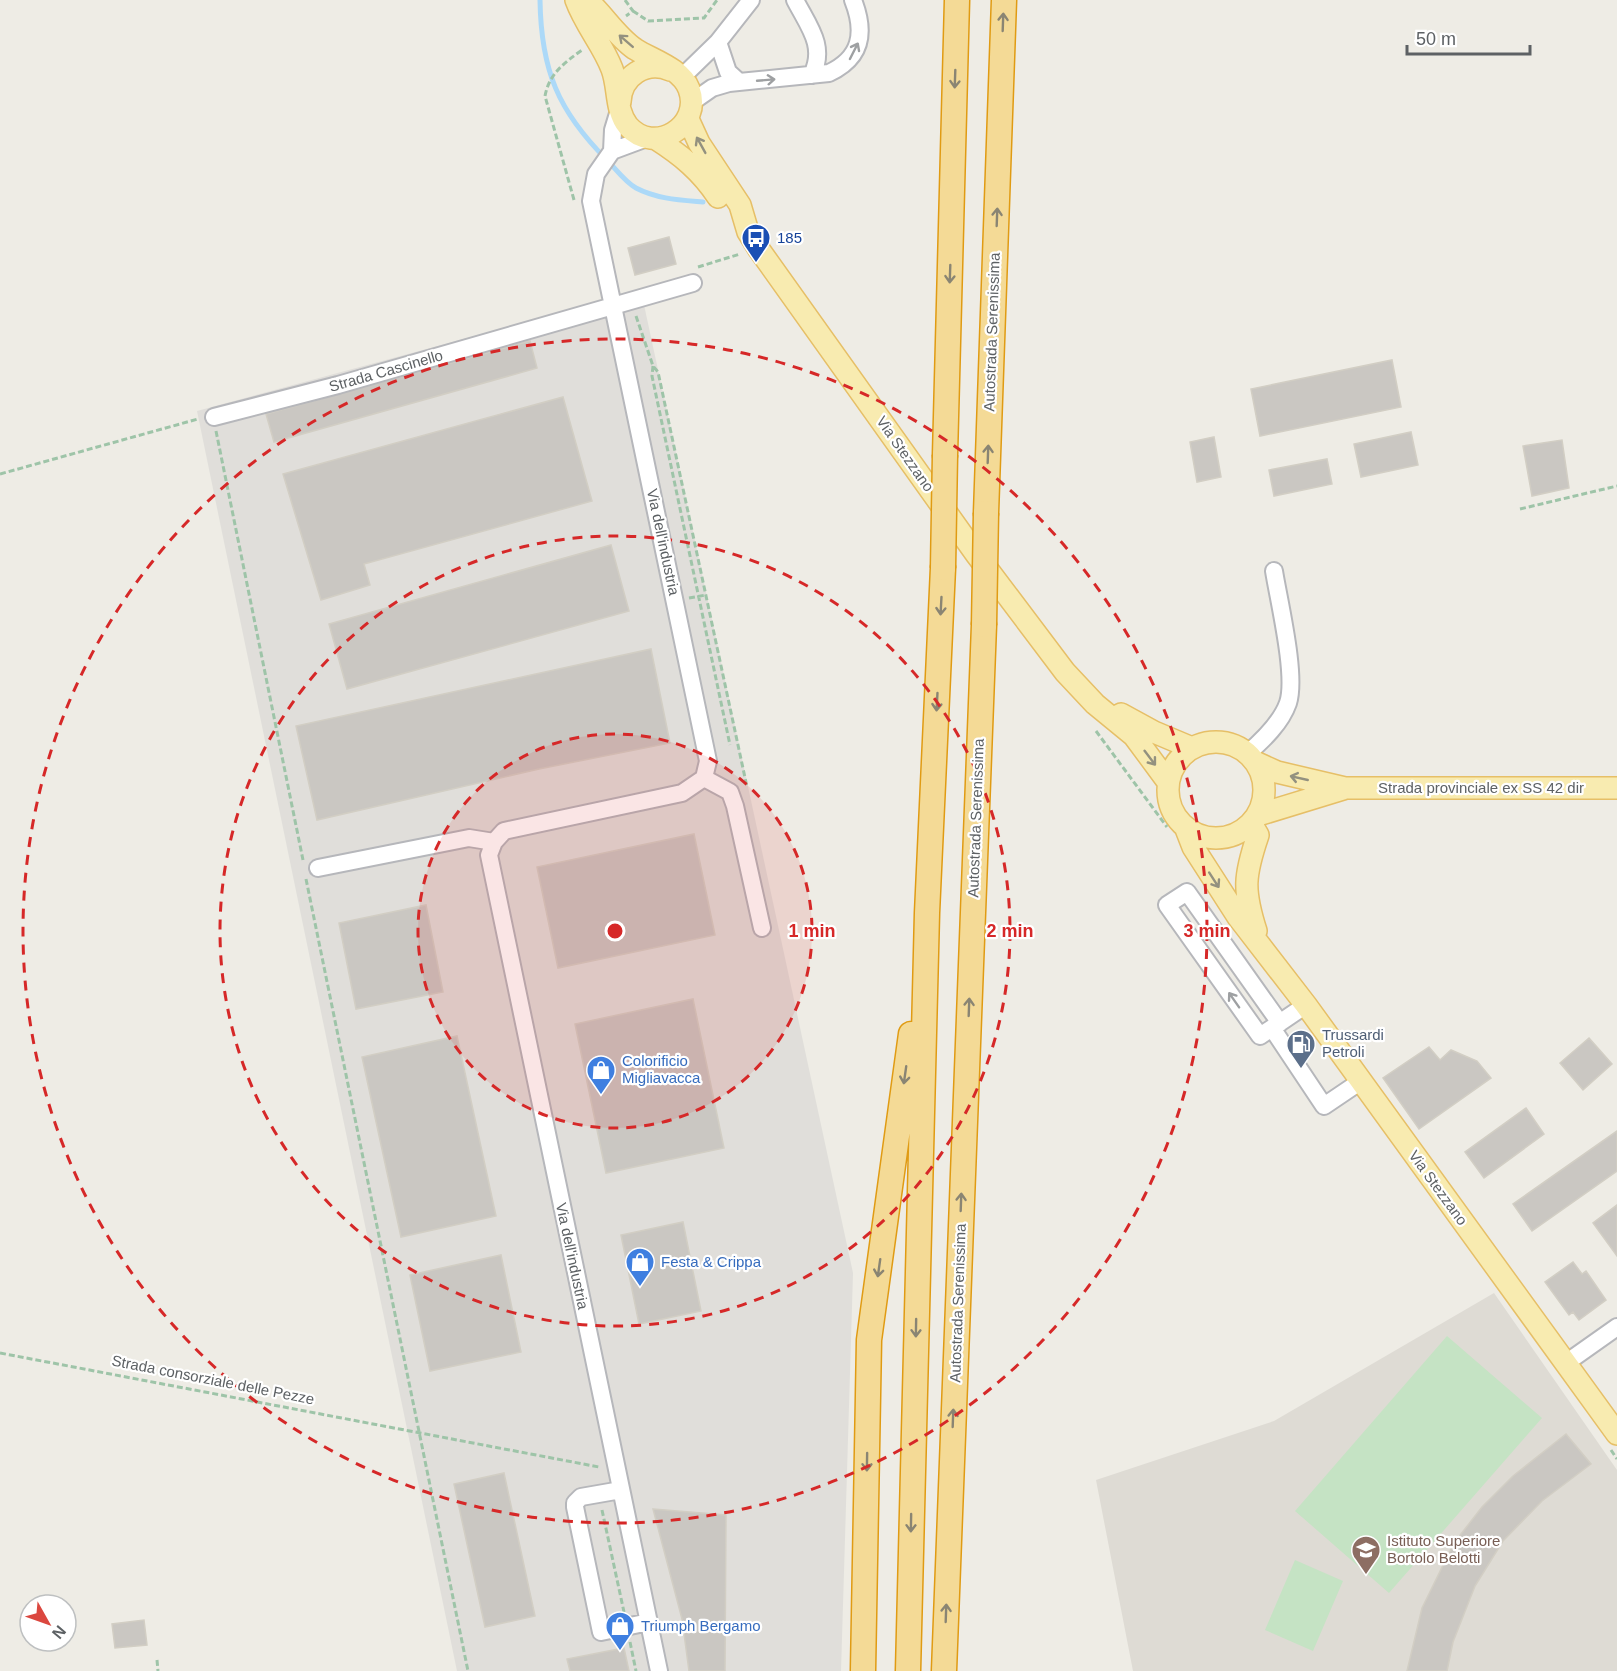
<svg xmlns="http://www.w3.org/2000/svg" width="1617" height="1671" font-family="Helvetica,sans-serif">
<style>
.industrial{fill:#e0deda}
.education{fill:#dedbd4}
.green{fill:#c5e3c4}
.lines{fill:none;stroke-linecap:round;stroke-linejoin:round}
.stream{stroke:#acd9f8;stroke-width:5}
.building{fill:#cac7c2;stroke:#d2cec4;stroke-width:1.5}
.minor-casing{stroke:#b6b7bb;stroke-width:20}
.major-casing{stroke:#e6bf67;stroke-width:24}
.highway-casing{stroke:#e09b13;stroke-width:27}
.path{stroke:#9ec4a8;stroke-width:3;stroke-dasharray:6 3;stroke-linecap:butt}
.minor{stroke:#fff;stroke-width:16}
.major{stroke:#f8ebb0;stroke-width:21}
.highway{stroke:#f4da96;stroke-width:24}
.highway-bridge-casing{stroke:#e09b13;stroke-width:27;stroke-linecap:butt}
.highway-bridge{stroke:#f4da96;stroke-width:24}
.oneway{stroke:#8a8573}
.oneway2{stroke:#93917f}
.oneway3{stroke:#9ea0a2}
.ring{fill:none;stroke:#d62828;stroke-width:3;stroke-dasharray:10 8}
.labels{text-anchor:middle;stroke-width:4.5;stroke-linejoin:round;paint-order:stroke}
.transit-label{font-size:15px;fill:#164399;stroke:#fff;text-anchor:start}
.street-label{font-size:15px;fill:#5d6164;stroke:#fff}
.service-label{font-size:15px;fill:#4e5e75;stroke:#fff;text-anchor:start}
.shop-label{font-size:15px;fill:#366cbe;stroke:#fff;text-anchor:start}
.education-label{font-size:15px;fill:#785e54;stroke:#fff;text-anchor:start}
.centre{fill:#d62828;stroke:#fff;stroke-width:3}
.ring-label{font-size:18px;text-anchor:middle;font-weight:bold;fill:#d62828;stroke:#fff;stroke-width:4.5;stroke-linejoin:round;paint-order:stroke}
</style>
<rect width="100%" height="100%" fill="#eeece5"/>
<path class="industrial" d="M641,291L853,1273L841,1671H457L197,411Z"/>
<path class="education" d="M1494,1293L1617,1470V1671H1133L1096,1480L1274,1421Z"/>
<path class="green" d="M1447,1336L1542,1418L1389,1593L1295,1511Z
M1295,1560L1343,1581L1313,1651L1265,1630Z"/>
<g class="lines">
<path class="stream" d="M540,0C541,70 558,111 607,160C615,168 625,182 636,188C657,199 680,200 703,202"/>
</g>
<path class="building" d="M669,237L676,264L635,275L628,248Z
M530,341L537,368L274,442L266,414Z
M1392,360L1401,407L1260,436L1251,389Z
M563,397L592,501L364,564L370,585L321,600L283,474Z
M1411,432L1418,465L1361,477L1354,444Z
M1214,437L1221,477L1197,482L1190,442Z
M1562,440L1569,488L1532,496L1523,446Z
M1327,459L1332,484L1274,496L1269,470Z
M611,545L629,611L347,689L329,624Z
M651,649L670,743L539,769L317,820L296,726Z
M694,834L715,935L558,968L537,867Z
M426,905L443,992L356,1009L339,923Z
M693,999L724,1148L606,1173L575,1024Z
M457,1036L496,1216L401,1237L362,1057Z
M1589,1038L1612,1064L1583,1090L1560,1063Z
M1429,1047L1440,1060L1451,1050L1477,1061L1491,1078L1419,1129L1383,1078Z
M1526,1108L1544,1134L1484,1178L1465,1152Z
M1617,1131V1171L1532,1231L1513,1204Z
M1617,1205V1256L1593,1223Z
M683,1222L701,1311L639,1324L621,1235Z
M501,1255L521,1352L430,1371L410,1275Z
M1573,1262L1582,1274L1586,1271L1606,1300L1579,1320L1573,1312L1569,1315L1545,1282Z
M1566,1434L1591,1464L1542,1501L1503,1541L1475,1586L1453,1642L1447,1671H1407L1422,1608L1454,1543L1482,1507L1513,1476Z
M504,1473L535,1616L485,1627L454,1484Z
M653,1509L726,1515L725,1671H689L682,1619Z
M144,1620L147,1645L115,1648L112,1624Z
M624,1648L629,1671H570L567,1659Z"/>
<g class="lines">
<g class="minor-casing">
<path id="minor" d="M795,0C809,27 826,46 812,75
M718,42L728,72L739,82
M682,77L718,42L751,0
M692,102L712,88L729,83L829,73C861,58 866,33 853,0
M620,107L613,130L612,151L596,174L591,201L708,761L704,778L682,793L504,831L494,842L489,855L659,1671
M612,151L647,138
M214,417L338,385L693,283
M1248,753C1263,740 1281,723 1288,703C1297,676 1279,602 1274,571
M704,778L730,792L735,806L762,928
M318,868L469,838L494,842
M1306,1005L1272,1028L1324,1106L1361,1081
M1272,1028L1260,1036L1167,905L1187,892L1280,1023
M1566,1363L1617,1327
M621,1490L581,1497L575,1503V1507L601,1632L649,1622"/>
</g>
<g class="major-casing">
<path id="major" d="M576,0C585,25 603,45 612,69C619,87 615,110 628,126C654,156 703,126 689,89C681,68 652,60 635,49C616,36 604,15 587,0
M620,102C621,76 646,60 670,70
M688,119L699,143L740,205L748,232L758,248L976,554L1065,672L1095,704L1134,736L1168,782
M656,139C681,155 701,171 718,197
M1121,714L1154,732L1192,748
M1168 790a48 48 0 1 1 96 0a48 48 0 1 1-96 0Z
M1255,762L1277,772L1345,788H1617
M1258,815L1343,789
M1251,823L1258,835C1244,876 1243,890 1256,931
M1186,829L1193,847L1238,917L1306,1005L1617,1434"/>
</g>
<g class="highway-casing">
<path id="highway" d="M945,455L957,0
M986,513L1004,0
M863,1671L869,1340L911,1034
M908,1671L927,913L943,568
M944,1671L984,625"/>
</g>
<path class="path" d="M625,0L633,11L626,16
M633,11L648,21L704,18L717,0
M574,200L545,96C549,74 564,63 582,50
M698,267L740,254
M636,316L653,366L658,372L747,787
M653,366L652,376L730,745
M216,431L303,860
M0,474L198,419
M1520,509L1617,486
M689,598L706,595
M1096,731L1167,827
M306,879L468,1671
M0,1353L599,1467
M1611,1450L1617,1459
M602,1510L624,1612
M630,1642L636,1671
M157,1660L158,1671"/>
<use href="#minor" class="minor"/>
<use href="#major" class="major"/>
<use href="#highway" class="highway"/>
<g class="highway-bridge-casing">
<path id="highway-bridge" d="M943,568L945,455
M984,625L986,513"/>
</g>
<use href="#highway-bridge" class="highway-bridge"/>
</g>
<defs><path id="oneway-shaft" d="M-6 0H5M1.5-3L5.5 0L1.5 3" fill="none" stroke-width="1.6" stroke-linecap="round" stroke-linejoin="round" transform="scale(1.5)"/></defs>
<g class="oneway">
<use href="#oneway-shaft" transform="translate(1003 22) rotate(-88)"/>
<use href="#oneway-shaft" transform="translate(955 79) rotate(92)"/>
<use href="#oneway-shaft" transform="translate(997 217) rotate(-88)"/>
<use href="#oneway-shaft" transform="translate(950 274) rotate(92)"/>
<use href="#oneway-shaft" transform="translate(988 454) rotate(-88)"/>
<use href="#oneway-shaft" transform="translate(941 606) rotate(93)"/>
<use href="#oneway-shaft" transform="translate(937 702) rotate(93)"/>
<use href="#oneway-shaft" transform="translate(969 1007) rotate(-88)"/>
<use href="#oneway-shaft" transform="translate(905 1075) rotate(98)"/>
<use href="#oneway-shaft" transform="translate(961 1202) rotate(-88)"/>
<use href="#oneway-shaft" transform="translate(879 1268) rotate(98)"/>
<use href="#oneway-shaft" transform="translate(916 1328) rotate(91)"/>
<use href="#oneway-shaft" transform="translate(953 1418) rotate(-88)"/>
<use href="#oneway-shaft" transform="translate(867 1462) rotate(91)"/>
<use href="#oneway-shaft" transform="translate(911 1523) rotate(91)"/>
<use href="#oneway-shaft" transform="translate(946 1613) rotate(-88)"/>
</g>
<g class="oneway2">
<use href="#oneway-shaft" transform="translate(626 41) rotate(-139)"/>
<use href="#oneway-shaft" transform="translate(701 145) rotate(-119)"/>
<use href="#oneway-shaft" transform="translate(1150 758) rotate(53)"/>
<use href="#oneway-shaft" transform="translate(1299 778) rotate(-167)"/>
<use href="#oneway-shaft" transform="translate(1214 880) rotate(57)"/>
</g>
<g class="oneway3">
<use href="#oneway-shaft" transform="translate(854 51) rotate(-63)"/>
<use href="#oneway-shaft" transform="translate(766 80) rotate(-5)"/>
<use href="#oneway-shaft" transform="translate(1234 1000) rotate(-125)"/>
</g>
<circle cx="615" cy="931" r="197" fill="#d62828" fill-opacity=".12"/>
<g class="ring">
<circle cx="615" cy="931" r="197"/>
<circle cx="615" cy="931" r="395"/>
<circle cx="615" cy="931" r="592"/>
</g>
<defs>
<g id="bus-pin" transform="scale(1.5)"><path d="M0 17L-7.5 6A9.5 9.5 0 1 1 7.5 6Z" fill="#1a4fb4" stroke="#fff"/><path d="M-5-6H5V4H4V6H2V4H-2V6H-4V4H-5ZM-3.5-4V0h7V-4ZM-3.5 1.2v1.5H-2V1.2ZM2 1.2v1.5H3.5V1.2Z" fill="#fff"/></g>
<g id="fuel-pin" transform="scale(1.5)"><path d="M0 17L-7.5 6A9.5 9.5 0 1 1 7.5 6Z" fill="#5c6f8a" stroke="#fff"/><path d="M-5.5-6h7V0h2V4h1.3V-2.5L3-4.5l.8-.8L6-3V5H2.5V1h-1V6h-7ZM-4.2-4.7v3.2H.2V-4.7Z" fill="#fff"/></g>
<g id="shop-pin" transform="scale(1.5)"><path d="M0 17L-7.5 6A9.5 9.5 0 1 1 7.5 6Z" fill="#3f7fe0" stroke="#fff"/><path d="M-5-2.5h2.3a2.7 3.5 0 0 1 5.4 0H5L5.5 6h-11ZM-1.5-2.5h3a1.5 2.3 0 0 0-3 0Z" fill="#fff"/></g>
<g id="school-pin" transform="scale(1.5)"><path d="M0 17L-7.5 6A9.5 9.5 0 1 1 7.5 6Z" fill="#8d6e63" stroke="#fff"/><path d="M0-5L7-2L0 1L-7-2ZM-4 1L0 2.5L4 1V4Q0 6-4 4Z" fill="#fff"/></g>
</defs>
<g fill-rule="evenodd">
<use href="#bus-pin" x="756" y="238"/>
<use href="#fuel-pin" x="1301" y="1044"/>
<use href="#shop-pin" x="601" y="1070"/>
<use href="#shop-pin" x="640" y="1262"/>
<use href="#school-pin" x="1366" y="1550"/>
<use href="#shop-pin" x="620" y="1626"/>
</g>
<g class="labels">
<g class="transit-label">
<text x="777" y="243">185</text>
</g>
<g class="street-label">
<text transform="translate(992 332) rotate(-88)" y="5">Autostrada Serenissima</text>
<text transform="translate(386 371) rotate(-16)" y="5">Strada Cascinello</text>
<text transform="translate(905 454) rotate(55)" y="5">Via Stezzano</text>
<text transform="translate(663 542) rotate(78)" y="5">Via dell'industria</text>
<text x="1481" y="793">Strada provinciale ex SS 42 dir</text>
<text transform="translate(976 818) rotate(-88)" y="5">Autostrada Serenissima</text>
<text transform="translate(1438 1188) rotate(54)" y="5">Via Stezzano</text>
<text transform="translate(572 1256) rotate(78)" y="5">Via dell'industria</text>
<text transform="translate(958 1303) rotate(-88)" y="5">Autostrada Serenissima</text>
<text transform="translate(213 1380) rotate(11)" y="5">Strada consorziale delle Pezze</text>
</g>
<g class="service-label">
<text x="1322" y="1040">Trussardi<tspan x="1322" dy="17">Petroli</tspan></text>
</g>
<g class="shop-label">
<text x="622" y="1066">Colorificio<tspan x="622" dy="17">Migliavacca</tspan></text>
<text x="661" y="1267">Festa &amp; Crippa</text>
<text x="641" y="1631">Triumph Bergamo</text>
</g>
<g class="education-label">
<text x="1387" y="1546">Istituto Superiore<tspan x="1387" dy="17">Bortolo Belotti</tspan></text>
</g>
</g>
<circle cx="615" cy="931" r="9" class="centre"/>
<g class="ring-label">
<text x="812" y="937">1 min</text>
<text x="1010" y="937">2 min</text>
<text x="1207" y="937">3 min</text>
</g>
<g transform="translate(48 1623) rotate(130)"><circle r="28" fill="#ffffff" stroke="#bec0c1" stroke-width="1.5"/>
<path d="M0-4.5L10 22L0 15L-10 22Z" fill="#db473f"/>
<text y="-9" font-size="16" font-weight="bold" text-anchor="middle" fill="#5d6164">N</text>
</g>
<path d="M1407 45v9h123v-9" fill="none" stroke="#5d6164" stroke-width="3"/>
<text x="1416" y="45" font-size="18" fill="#5d6164" stroke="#ffffff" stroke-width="4.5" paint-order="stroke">50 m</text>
</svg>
